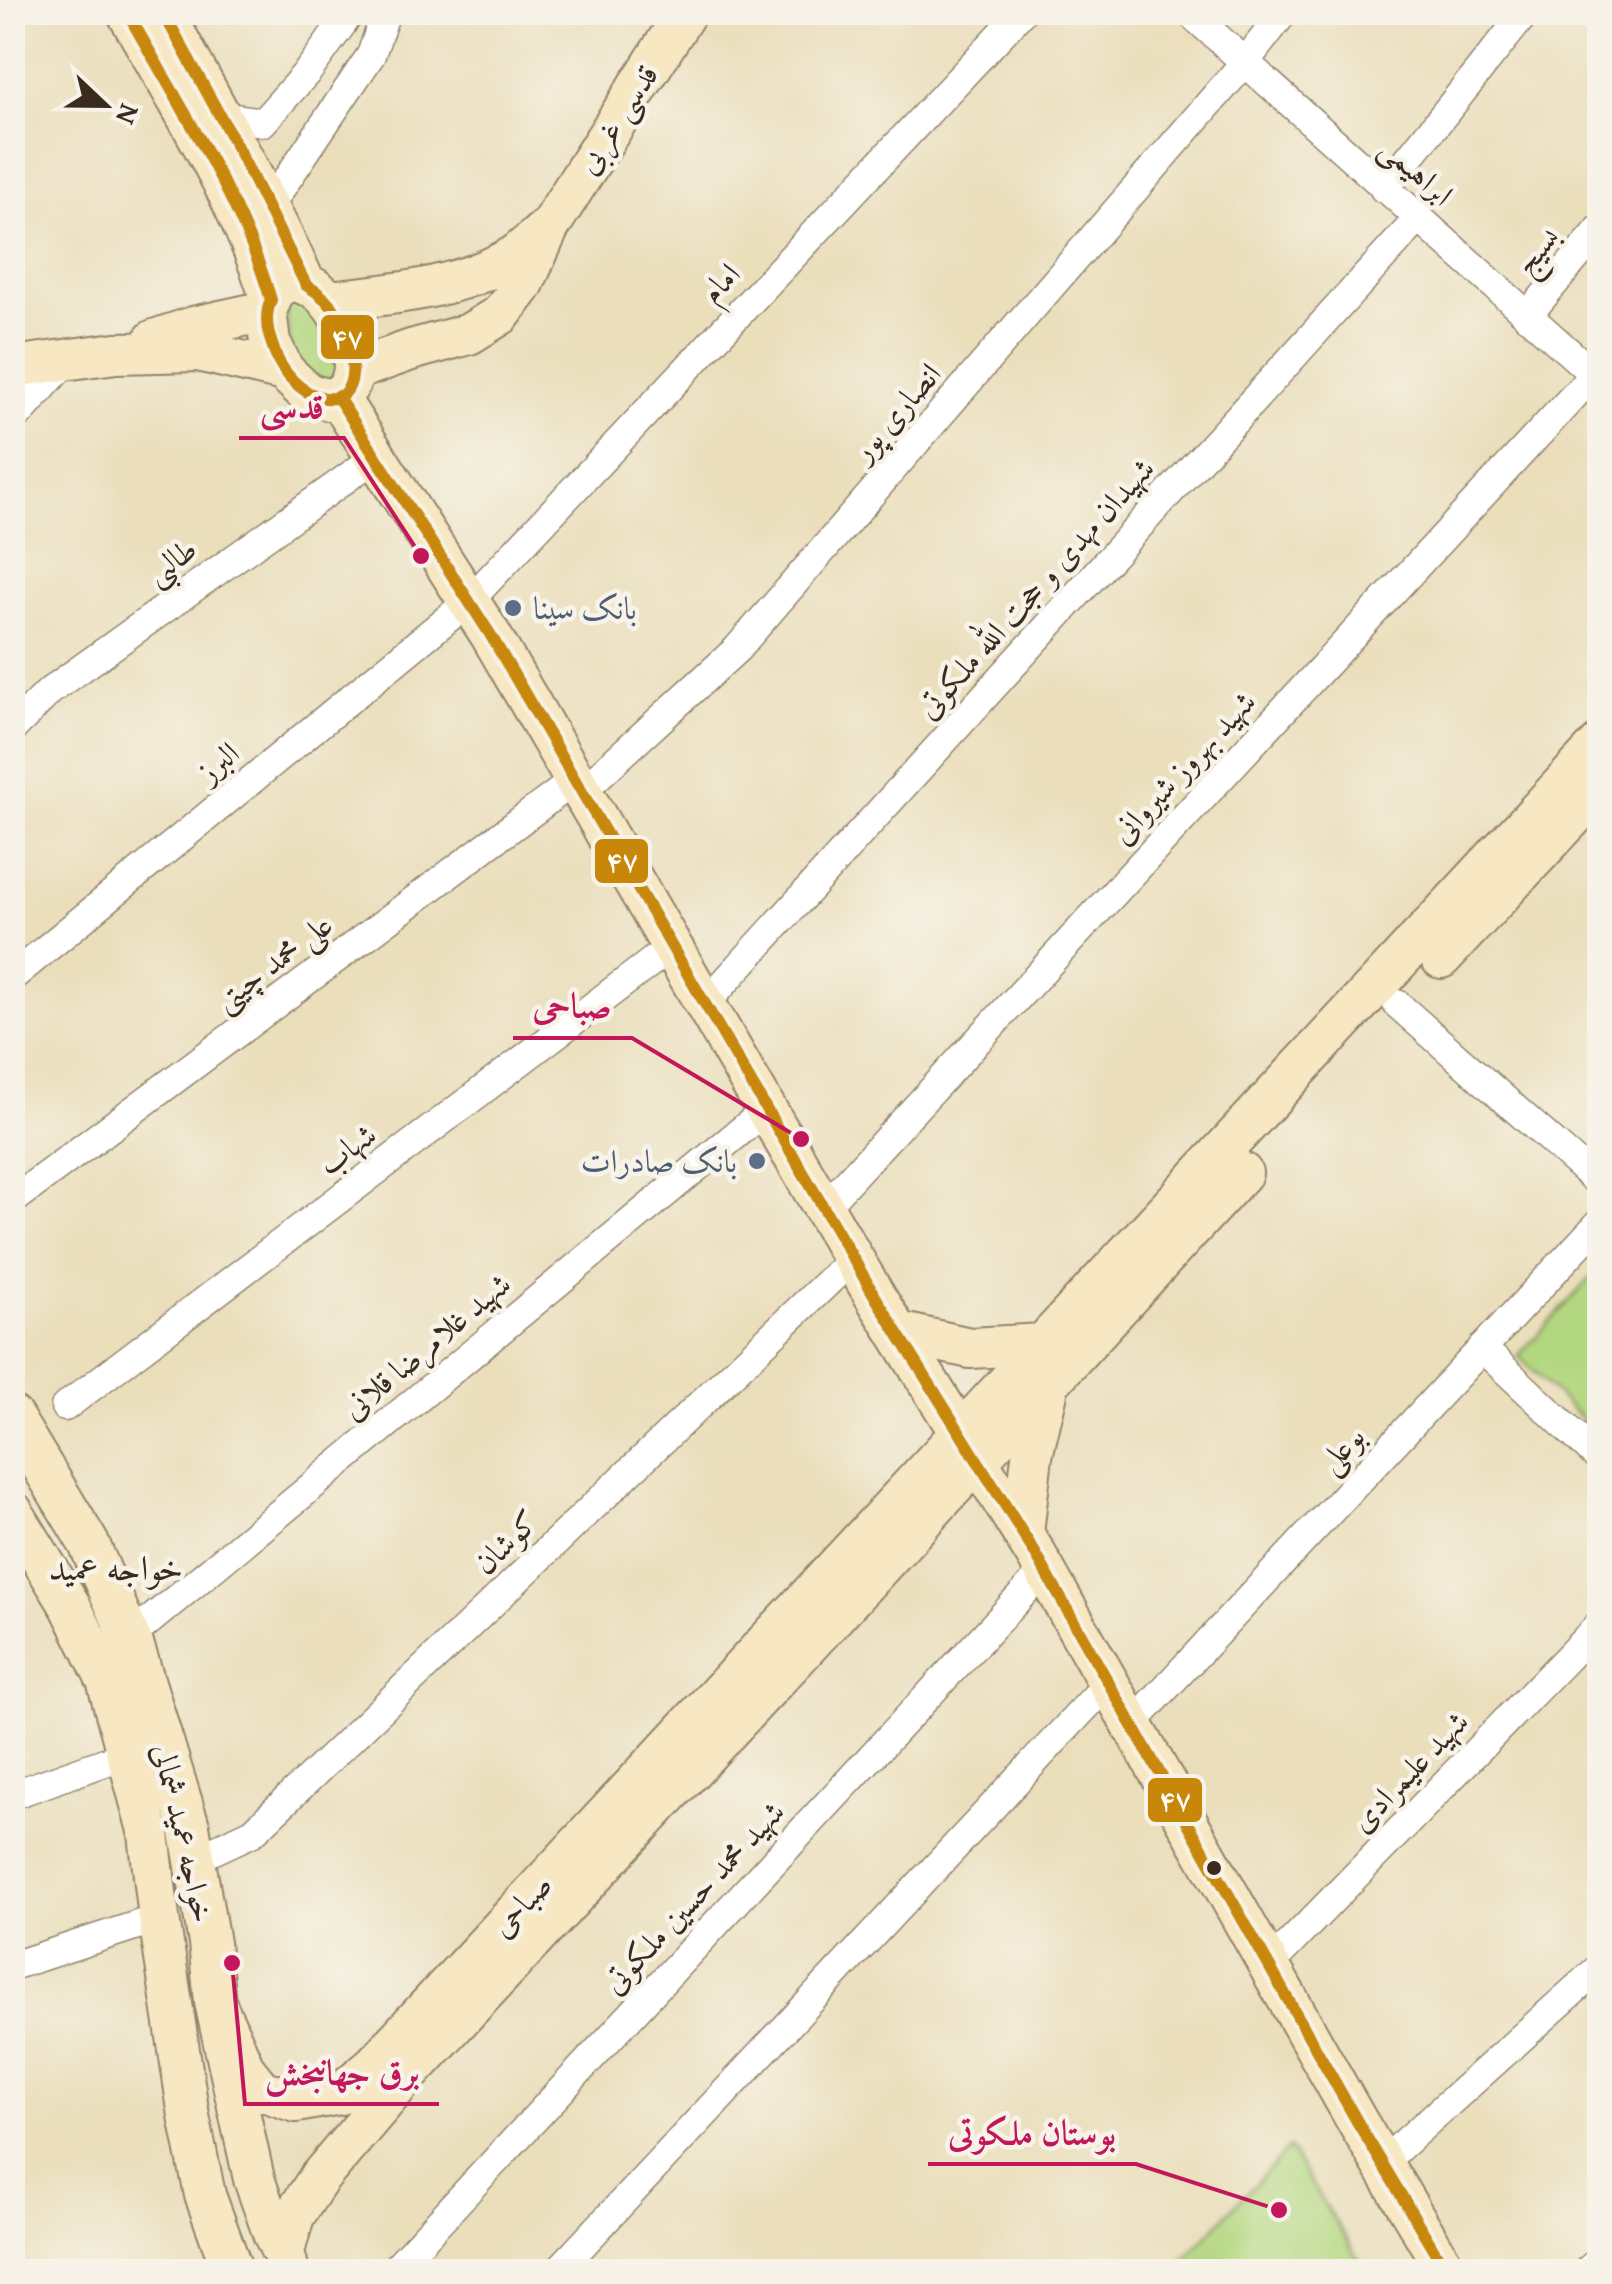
<svg xmlns="http://www.w3.org/2000/svg" width="1612" height="2284" font-family="'Gentium Book Plus',Amiri,serif">
<style>
.green{fill:#b3d780;stroke:#77804f;stroke-width:2.5}
.lines{fill:none;stroke-linecap:round;stroke-linejoin:round}
.street-casing{stroke:#92846c;stroke-width:31}
.secondary-casing{stroke:#92846c;stroke-width:44}
.street{stroke:#fff;stroke-width:28}
.secondary{stroke:#f7e8c3;stroke-width:40}
.bus-1-casing{stroke:#f7f3e8;stroke-width:20}
.bus-1{stroke:#c88708;stroke-width:12}
.service-dot{fill:#5c6f8a;stroke:#f7f3e8;stroke-width:4}
.bus-dot{fill:#3b2a1e;stroke:#f7f3e8;stroke-width:4}
.labels{text-anchor:middle;stroke-width:9;stroke-linejoin:round;paint-order:stroke}
.street-label{font-size:32px;fill:#3b2a1e;stroke:#f7f3e8}
.service-label{font-size:32px;fill:#4e5e75;stroke:#f7f3e8;text-anchor:start}
.neighbourhood-label{font-size:35px;fill:#3b2a1e;stroke:#f7f3e8}
.leader{fill:none;stroke:#c2185b;stroke-width:4}
.callout-dot{fill:#c2185b;stroke:#f7f3e8;stroke-width:4}
.callout-label{font-size:35px;text-anchor:middle;font-weight:bold;fill:#c2185b;stroke:#f7f3e8;stroke-width:9;stroke-linejoin:round;paint-order:stroke}
.line-badge{stroke:#f7f3e8;stroke-width:4}
.badge-label{font-size:28px;text-anchor:middle;font-weight:bold;fill:#fff}
</style>
<rect width="100%" height="100%" fill="#f7f3e8"/>
<filter id="ink" filterUnits="userSpaceOnUse"><feTurbulence type="fractalNoise" baseFrequency=".01" numOctaves="2"/><feDisplacementMap in="SourceGraphic" scale="20" xChannelSelector="R" yChannelSelector="G"/><feConvolveMatrix kernelMatrix="1 2 1 2 8 2 1 2 1" color-interpolation-filters="sRGB"/></filter>
<filter id="wash" filterUnits="userSpaceOnUse"><feTurbulence type="fractalNoise" baseFrequency=".0048" numOctaves="4" result="noise"/><feDisplacementMap in="SourceGraphic" scale="40" xChannelSelector="R" yChannelSelector="G"/><feGaussianBlur stdDeviation="2.25" result="paint"/><feColorMatrix in="noise" values="0 0 0 0 0 0 0 0 0 0 0 0 0 0 0 0 0 1.4 0 .05"/><feComposite in="paint" operator="in"/></filter>
<g filter="url(#wash)">
<rect width="100%" height="100%" fill="#eadebb"/>
<path class="green" d="M303,296L328,325L340,376L314,384L292,358L285,304Z
M1599,1269V1436L1518,1356Z
M1289,2148L1366,2271H1173Z"/>
</g>
<g filter="url(#ink)">
<g class="lines">
<g class="street-casing">
<path id="street" d="M1189,12L1600,380
M222,116L263,122L309,70L351,12
M1384,189L1526,12
M269,206L371,55L386,12
M1527,316L1600,229
M12,422L67,360
M12,729L50,691L376,457
M582,791L737,649L1246,61L1284,12
M12,977L469,601L1022,12
M705,1004L1418,219
M1397,1004L1600,1184
M12,1201L575,780
M824,1207L1593,375
M1482,1348L1600,1459
M65,1407L671,947
M130,1637L766,1110
M1133,1723L1600,1222
M12,1795L127,1754
M195,1859L253,1832L853,1258
M12,1966L159,1918
M1268,1966L1600,1624
M1382,2163L1600,1967
M392,2272L1045,1570
M557,2272L1108,1683
M1586,2272L1600,2260"/>
</g>
<g class="secondary-casing">
<path id="secondary" d="M127,12C179,104 241,199 271,300
M163,12C214,102 262,191 306,285
M292,280C299,282 308,284 314,288C340,304 371,368 343,392C339,396 334,398 329,400L307,393L284,371L270,342L266,311L275,289Z
M328,301C389,295 455,289 509,259C522,252 534,239 546,229
M154,340L193,327L266,311
M12,367L116,353L198,351L284,371
M355,370L411,350L469,334L500,315L523,285L549,227L686,12
M337,396L490,634L876,1298L1035,1553L1358,2123L1447,2272
M1441,958L1600,788
M898,1332L970,1348L1044,1344
M12,1416L89,1544L134,1647L189,1826L209,1943L215,2002L254,2179L273,2233L287,2263
M12,1511L71,1607L107,1680L149,1834L159,1918L189,2116L205,2195L233,2272
M1023,1533L1032,1456L1049,1384
M215,2002L245,2070L261,2090L296,2102L340,2094L374,2065L1600,744
M283,2255L294,2216L319,2178L398,2085L795,1659L1242,1173"/>
</g>
<use href="#street" class="street"/>
<use href="#secondary" class="secondary"/>
<g class="bus-1-casing">
<path id="bus-1" d="M127,12C179,105 241,198 271,300C262,320 270,341 278,360C286,375 300,391 317,396C367,412 354,342 339,317C331,303 320,293 306,285L237,147L163,12
M337,396L490,634L876,1298L1035,1553L1358,2123L1447,2272"/>
</g>
<use href="#bus-1" class="bus-1"/>
</g>
</g>
<g class="service-dot">
<circle cx="513" cy="608" r="10"/>
<circle cx="757" cy="1161" r="10"/>
</g>
<circle class="bus-dot" cx="1214" cy="1868" r="9"/>
<g class="labels">
<g class="street-label">
<text transform="translate(617 119) rotate(-57)" y="11">قدسی غربی</text>
<text transform="translate(1417 171) rotate(42)" y="11">ابراهیمی</text>
<text transform="translate(1536 250) rotate(-50)" y="11">بسیج</text>
<text transform="translate(720 283) rotate(-47)" y="11">امام</text>
<text transform="translate(896 412) rotate(-49)" y="11">انصاری پور</text>
<text transform="translate(171 561) rotate(-36)" y="11">طالبی</text>
<text transform="translate(1035 588) rotate(-48)" y="11">شهیدان مهدی و حجت الله ملکوتی</text>
<text transform="translate(218 762) rotate(-40)" y="11">البرز</text>
<text transform="translate(1183 767) rotate(-47)" y="11">شهید بهروز شیروانی</text>
<text transform="translate(273 962) rotate(-37)" y="11">علی محمد چیتی</text>
<text transform="translate(347 1149) rotate(-37)" y="11">شهاب</text>
<text transform="translate(426 1346) rotate(-40)" y="11">شهید غلامرضا قلانی</text>
<text transform="translate(1341 1449) rotate(-47)" y="11">بوعلی</text>
<text transform="translate(506 1542) rotate(-44)" y="11">کوشان</text>
<text transform="translate(1409 1771) rotate(-46)" y="11">شهید علیمرادی</text>
<text transform="translate(184 1833) rotate(77)" y="11">خواجه عمید شمالی</text>
<text transform="translate(693 1897) rotate(-47)" y="11">شهید محمد حسین ملکوتی</text>
<text transform="translate(521 1905) rotate(-47)" y="11">صباحی</text>
</g>
<g class="service-label">
<text x="533" y="619">بانک سینا</text>
<text x="737" y="1172" text-anchor="end">بانک صادرات</text>
</g>
<g class="neighbourhood-label">
<text x="116" y="1580">خواجه عمید</text>
</g>
</g>
<path class="leader" d="M421 556L344 438H239M801 1139L632 1038H513M232 1963L245 2104H439M1279 2210L1136 2164H928"/>
<g class="callout-dot">
<circle cx="421" cy="556" r="10"/>
<circle cx="801" cy="1139" r="10"/>
<circle cx="232" cy="1963" r="10"/>
<circle cx="1279" cy="2210" r="10"/>
</g>
<g class="callout-label">
<text x="292" y="418">قدسی</text>
<text x="572" y="1017">صباحی</text>
<text x="342" y="2084">برق جهانبخش</text>
<text x="1032" y="2144">بوستان ملکوتی</text>
</g>
<g class="line-badge">
<rect x="319" y="313" width="57" height="48" rx="10" fill="#c88708"/>
<rect x="593" y="837" width="57" height="48" rx="10" fill="#c88708"/>
<rect x="1146" y="1776" width="58" height="48" rx="10" fill="#c88708"/>
</g>
<g class="badge-label">
<text x="347" y="347">۴۷</text>
<text x="622" y="870">۴۷</text>
<text x="1175" y="1809">۴۷</text>
</g>
<rect width="1612" height="2284" fill="none" stroke="#f7f3e8" stroke-width="50"/>
<g transform="translate(105 105) rotate(112)" stroke="#f7f3e8" stroke-width="8" paint-order="stroke">
<path d="M0-8L18 38L0 25L-18 38Z" fill="#3b2a1e"/>
<text y="-15" font-size="28" font-weight="bold" text-anchor="middle" fill="#3b2a1e">N</text>
</g>
</svg>
